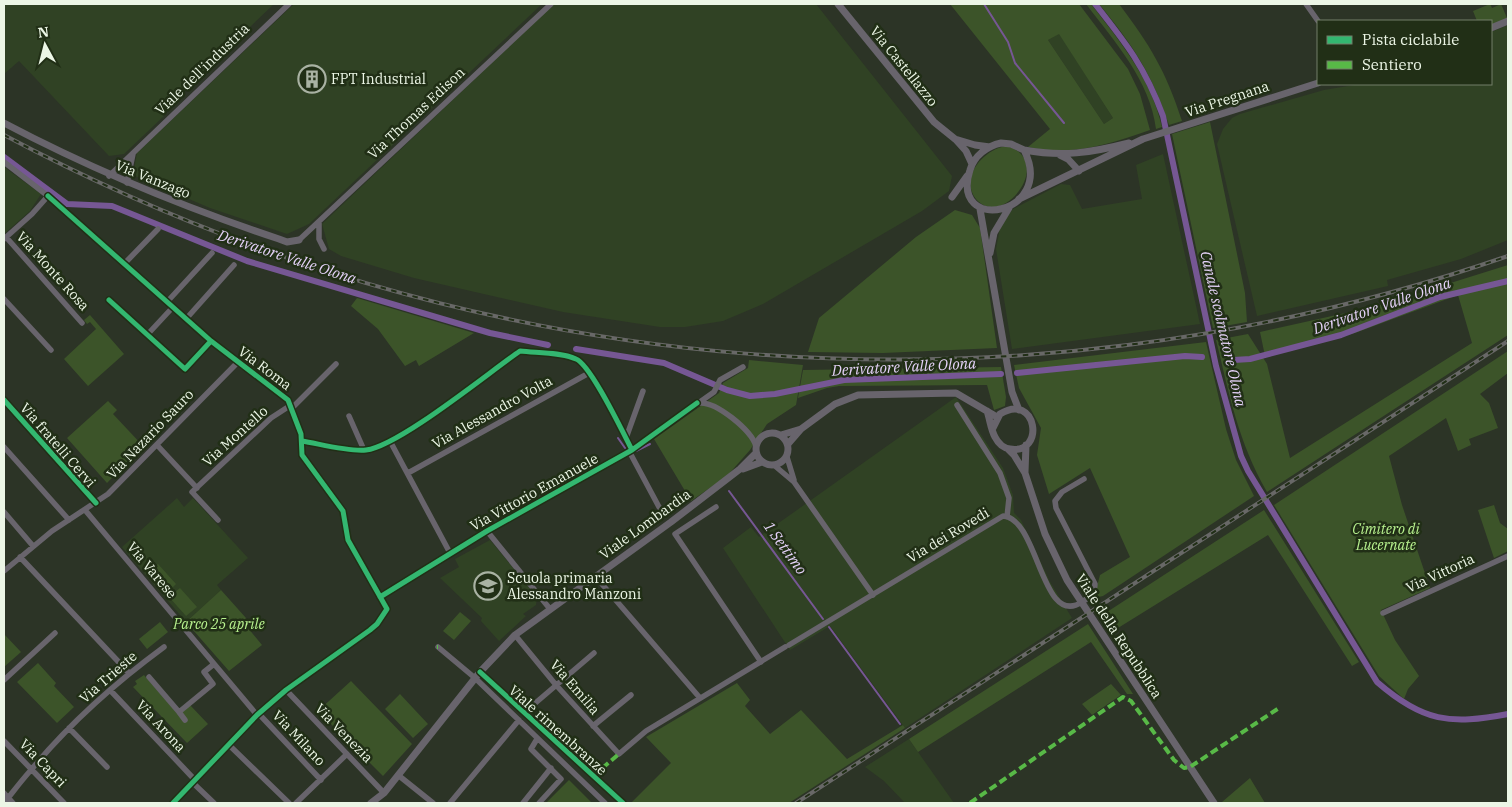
<svg xmlns="http://www.w3.org/2000/svg" width="1512" height="807" font-family="'IBM Plex Serif',serif">
<style>
.built{fill:#304224}
.green{fill:#3c5429;fill-rule:evenodd}
.lines{fill:none;stroke-linecap:round;stroke-linejoin:round}
.stream{stroke:#765794;stroke-width:2}
.canal{stroke:#765794;stroke-width:6}
.minor{stroke:#68646c;stroke-width:5.5}
.tertiary{stroke:#68646c;stroke-width:7}
.rail-casing{stroke:#686867;stroke-width:4}
.rail{stroke:#212f16;stroke-width:2;stroke-dasharray:5.5;stroke-linecap:butt}
.quiet{stroke:#58b947;stroke-width:4;stroke-dasharray:8 4;stroke-linecap:butt}
.cycleway-casing{stroke:#212f16;stroke-width:8}
.cycleway{stroke:#33b770;stroke-width:5}
.labels{text-anchor:middle;stroke-width:5;stroke-linejoin:round;paint-order:stroke}
.street-label{font-size:14px;fill:#ecf6e6;stroke:#212f16}
.poi-label{font-size:14px;fill:#ecf6e6;stroke:#212f16;text-anchor:start}
.park-label{font-size:14px;font-style:italic;fill:#b8f28f;stroke:#212f16}
.water-label{font-size:15px;font-style:italic;fill:#e6d3fa;stroke:#212f16}
</style>
<rect width="100%" height="100%" fill="#2c3426"/>
<path class="built" d="M4,4H274L161,112L164,116L124,154L109,156L19,61L4,74Z
M294,4H542L309,224L287,234L210,208L133,175L137,153Z
M554,4H816L952,176L949,191L922,211L763,304L723,321L685,327H660L563,312L414,278L341,256L329,249L322,224Z
M1508,25V240L1461,259L1387,280L1388,286L1257,316L1217,144L1223,129L1232,118L1240,114L1324,90L1360,84H1491V32Z
M1059,33L1113,118L1104,124L1048,40Z
M1163,154L1200,324L1012,349L996,249L1000,228L1005,219L1013,209L1061,184L1070,185L1082,209L1142,199L1136,165Z
M4,167L41,194L30,211L4,234Z
M956,397L1003,468L1013,495L1014,513L1021,520L1050,582L1072,618L905,728L830,626L790,650L723,548L751,527L759,537Z
M177,498L184,507L193,498L248,558L217,585L221,590L186,622L122,547Z
M490,540L537,597L536,605L523,614L526,616L499,641L481,621L482,618L440,578L459,567L455,559Z
M909,739L918,752L954,803H905L884,781L865,767Z"/>
<path class="green" d="M950,4H1079L1128,69L1140,94L1150,130C1109,144 1072,157 1028,147L1050,129ZM1059,34L1113,118L1104,124L1048,40Z
M1086,4H1091C1120,42 1151,78 1162,127L1156,129C1150,80 1114,41 1086,4Z
M1099,4H1119C1150,45 1166,71 1182,121L1169,125C1152,74 1133,45 1099,4Z
M1490,4L1492,8L1501,4L1507,18L1491,25V21H1477L1473,11Z
M1210,122L1245,293L1247,322L1213,328L1172,134Z
M1006,146C1055,159 1006,226 979,202C957,182 981,150 1006,146Z
M955,210L972,215L980,228L997,348L883,353L808,352L819,318L916,237Z
M1508,265V335L1267,492C1238,441 1230,397 1216,340L1248,334L1267,364L1290,458L1472,343L1458,295L1355,333L1265,356L1260,332L1377,306Z
M357,298L474,333L419,366L416,360L405,366L378,329L351,306Z
M90,315L124,354L88,386L64,359L96,329L90,322L87,324L84,320Z
M1206,342L1226,429L1236,460L1254,496L1103,596L1094,598L1100,575L1130,557L1090,468L1049,494L1037,455L1041,428L1019,388L1014,365Z
M1508,351V373L1480,394L1489,403L1498,428L1469,439L1471,445L1458,451L1446,418L1389,456L1402,505L1430,588L1381,610L1395,640L1419,676L1408,689L1404,699L1379,676L1274,505Z
M749,360L803,365L796,405L767,424L750,450L727,476L691,501L654,439L719,393L723,383L748,368Z
M1001,367L1006,397L1005,406L994,410L987,385L839,386L827,388L798,398L803,370Z
M108,401L117,410L113,414L143,446L107,483L67,438Z
M1494,505L1500,523L1508,529V551L1494,558L1478,510Z
M1264,510L1359,662L1352,666L1268,535L1118,628L1107,612Z
M158,564L176,584L166,594L147,573Z
M180,588L197,607L186,616L169,597Z
M221,590L246,618L243,622L262,645L229,671L186,622Z
M460,612L471,621L454,640L443,631Z
M160,622L168,632L147,649L139,639Z
M1088,624L1133,694H1127L1091,642L918,752L909,739Z
M4,634L21,652L4,667Z
M38,663L56,683L54,686L74,707L57,723L17,682Z
M144,675L185,722L182,712L190,705L208,724L187,743L133,687L137,684L135,681Z
M351,681L412,744L383,776L318,711Z
M737,683L750,700L745,706L770,734L801,710L847,759L903,725L905,728L789,803H631L671,763L646,737Z
M1111,684L1121,695L1092,715L1082,704Z
M400,694L428,724L413,738L385,709Z
M1250,778L1265,803H1223L1222,802Z
M569,780L592,803H546Z"/>
<g class="lines">
<path class="stream" d="M984,4L1008,42L1015,63L1064,123
M618,438L625,448
M636,451L650,444
M729,491L823,619
M829,627L900,724"/>
<path class="canal" d="M1095,4C1126,43 1145,67 1163,116L1216,366L1241,456L1248,471L1377,682C1423,722 1450,725 1508,714
M4,157L67,204L112,206L247,261L490,333L548,345
M576,349L664,363L727,390L750,396L775,394L844,380L1001,374
M1234,360L1250,359L1341,335L1440,297L1508,281
M1017,373L1185,356L1202,357"/>
<path class="minor" d="M1306,4L1318,21
M4,162L48,196L211,341L288,400L301,434L302,455L343,511L348,540L387,609L377,624L370,630L286,690L257,715L173,803
M109,176L289,4
M127,183L133,154
M319,223V239L324,249
M6,237L82,323
M4,239L32,214L48,196
M299,240L551,4
M124,264L158,229
M4,299L51,350
M109,300L185,369L211,341
M167,302L212,253
M186,319L234,265
M147,335L173,307
M4,400L96,503
M699,403C716,401 751,430 756,446
M957,405L1000,473L1009,498L1007,517
M292,408L336,364
M349,416L364,450
M626,438L643,391
M302,441C320,444 349,452 366,450C399,446 488,373 520,351C537,353 560,352 576,359C591,365 623,433 632,450
M390,441L450,553
M157,445L197,488
M4,447L69,520
M629,451L659,507L665,514
M787,457L794,480
M775,466L794,482L873,595
M408,473L589,373
M716,507L675,534L761,662
M85,510L257,715
M4,512L33,546
M218,520L192,492L271,418L291,405
M487,531L550,609
M20,557L129,673
M4,571L52,531L108,494L238,362
M595,576L700,698
M380,597L487,531L632,450L714,392L720,380L743,367
M1383,613L1508,556
M515,635L556,685L619,754L646,731L785,647
M789,645L1003,516C1039,518 1041,629 1082,602C1089,598 1095,593 1095,584L1056,508L1055,501L1062,492L1084,479
M438,647L475,678L605,803
M149,677L179,712L213,684L204,672L214,664
M4,680L55,633
M110,690L194,779
M286,690L384,793
M526,711L594,653
M179,712L185,720
M259,714L321,780
M593,726L631,695
M69,728L107,767
M537,739L531,749L561,779L539,803
M4,741L64,803
M229,745L289,803
M398,775L433,803
M192,782L214,803
M4,793L13,803
M4,803C13,792 21,781 31,770C70,723 115,683 164,647
M296,803L347,754
M450,803L519,720
M523,803L551,768"/>
<path class="tertiary" d="M838,4L934,122L955,139L975,145L990,147
M1491,28L1508,21
M4,123C93,170 183,207 279,239L287,242L299,240
M957,141L966,151L972,164
M1001,143L1011,144L1024,150C1057,215 949,235 970,170C974,156 987,146 1001,143Z
M1024,150C1063,157 1090,153 1129,143
M1060,155L1068,159L1079,171
M952,197L967,176
M1019,199L1143,139L1318,83
M980,209L1012,392L1019,410
M990,253L994,233L1009,208
M987,411C990,420 991,430 995,437C998,443 1003,448 1010,449C1046,455 1037,391 1000,414L993,428
M756 449a16 16 0 1 1 32 0a16 16 0 1 1-32 0Z
M781,435L801,429
M788,444L801,429L835,404L858,395L956,393L997,417
M1008,449L1014,455L1025,473L1045,534L1067,580L1214,803
M743,469L762,462
M1025,472L1026,445
M371,803L384,793L480,672L515,635L671,522L740,469L756,453"/>
<g class="rail-casing">
<path id="rail" d="M4,135C470,383 1008,429 1508,256
M796,803L1508,341"/>
</g>
<use href="#rail" class="rail"/>
<path class="quiet" d="M437,647H438
M593,776L619,754
M970,803L1123,697L1131,701L1174,760L1184,768L1190,767L1279,708"/>
<g class="cycleway-casing">
<path id="cycleway" d="M48,196L211,341L288,400L301,434L302,455L343,511L348,540L387,609L377,624L370,630L286,690L257,715L173,803
M109,300L185,369L211,341
M4,400L96,503
M302,441C320,444 349,452 366,450C399,446 488,373 520,351C537,353 560,352 576,359C591,365 623,433 632,450
M380,597L487,531L632,450L697,403
M480,672L623,803"/>
</g>
<use href="#cycleway" class="cycleway"/>
</g>
<defs>
<g id="building-ring" transform="scale(1.4375)"><circle r="9.5" fill="#212f16" stroke="#a9b2a3" stroke-width="1.5"/><path d="M-4-6H4V6H1V3H-1V6H-4ZM-2.5-4.3h1.7v1.8h-1.7ZM.8-4.3h1.7v1.8H.8ZM-2.5-1h1.7V.8h-1.7ZM.8-1h1.7V.8H.8Z" fill="#a9b2a3"/></g>
<g id="school-ring" transform="scale(1.4375)"><circle r="9.5" fill="#212f16" stroke="#a9b2a3" stroke-width="1.5"/><path d="M0-5L7-2L0 1L-7-2ZM-4 1L0 2.5L4 1V4Q0 6-4 4Z" fill="#a9b2a3"/></g>
</defs>
<g fill-rule="evenodd">
<use href="#building-ring" x="312" y="79"/>
<use href="#school-ring" x="488" y="586"/>
</g>
<g class="labels">
<g class="street-label">
<text transform="translate(904 66) rotate(51)" y="5">Via Castellazzo</text>
<text transform="translate(202 69) rotate(-44)" y="5">Viale dell'industria</text>
<text transform="translate(1227 99) rotate(-18)" y="5">Via Pregnana</text>
<text transform="translate(416 113) rotate(-43)" y="5">Via Thomas Edison</text>
<text transform="translate(153 179) rotate(22)" y="5">Via Vanzago</text>
<text transform="translate(53 271) rotate(48)" y="5">Via Monte Rosa</text>
<text transform="translate(265 368) rotate(37)" y="5">Via Roma</text>
<text transform="translate(492 412) rotate(-29)" y="5">Via Alessandro Volta</text>
<text transform="translate(150 434) rotate(-46)" y="5">Via Nazario Sauro</text>
<text transform="translate(235 436) rotate(-42)" y="5">Via Montello</text>
<text transform="translate(58 445) rotate(49)" y="5">Via fratelli Cervi</text>
<text transform="translate(534 492) rotate(-29)" y="5">Via Vittorio Emanuele</text>
<text transform="translate(645 524) rotate(-36)" y="5">Viale Lombardia</text>
<text transform="translate(948 535) rotate(-31)" y="5">Via dei Rovedi</text>
<text transform="translate(152 570) rotate(50)" y="5">Via Varese</text>
<text transform="translate(1440 573) rotate(-25)" y="5">Via Vittoria</text>
<text transform="translate(1119 636) rotate(57)" y="5">Viale della Repubblica</text>
<text transform="translate(108 677) rotate(-41)" y="5">Via Trieste</text>
<text transform="translate(575 687) rotate(49)" y="5">Via Emilia</text>
<text transform="translate(161 726) rotate(47)" y="5">Via Arona</text>
<text transform="translate(558 730) rotate(42)" y="5">Viale rimembranze</text>
<text transform="translate(344 733) rotate(46)" y="5">Via Venezia</text>
<text transform="translate(299 738) rotate(47)" y="5">Via Milano</text>
<text transform="translate(43 763) rotate(46)" y="5">Via Capri</text>
</g>
<g class="poi-label">
<text x="331" y="84">FPT Industrial</text>
<text x="507" y="583">Scuola primaria<tspan x="507" dy="16">Alessandro Manzoni</tspan></text>
</g>
<g class="park-label">
<text x="1386" y="534">Cimitero di<tspan x="1386" dy="16">Lucernate</tspan></text>
<text x="219" y="629">Parco 25 aprile</text>
</g>
<g class="water-label">
<text transform="translate(287 257) rotate(18)" y="5">Derivatore Valle Olona</text>
<text transform="translate(1382 306) rotate(-19)" y="5">Derivatore Valle Olona</text>
<text transform="translate(1223 329) rotate(77)" y="5">Canale scolmatore Olona</text>
<text transform="translate(904 367) rotate(-3)" y="5">Derivatore Valle Olona</text>
<text transform="translate(785 548) rotate(54)" y="5">1 Settimo</text>
</g>
</g>
<rect width="1512" height="807" fill="none" stroke="#ecf6e6" stroke-width="10"/>
<rect x="1317" y="20" width="175" height="65" fill="#212f16" stroke="#727f69"/>
<rect x="1327" y="36" width="25" height="8" fill="#33b770" stroke="#727f69"/>
<text x="1362" y="45" font-size="15" fill="#ecf6e6">Pista ciclabile</text>
<rect x="1327" y="61" width="25" height="8" fill="#58b947" stroke="#727f69"/>
<text x="1362" y="70" font-size="15" fill="#ecf6e6">Sentiero</text>
<g transform="translate(45 45) rotate(353)" stroke="#212f16" stroke-width="4" paint-order="stroke">
<path d="M0-4L9 19L0 12L-9 19Z" fill="#ecf6e6"/>
<text y="-8" font-size="14" font-weight="bold" text-anchor="middle" fill="#ecf6e6">N</text>
</g>
</svg>
